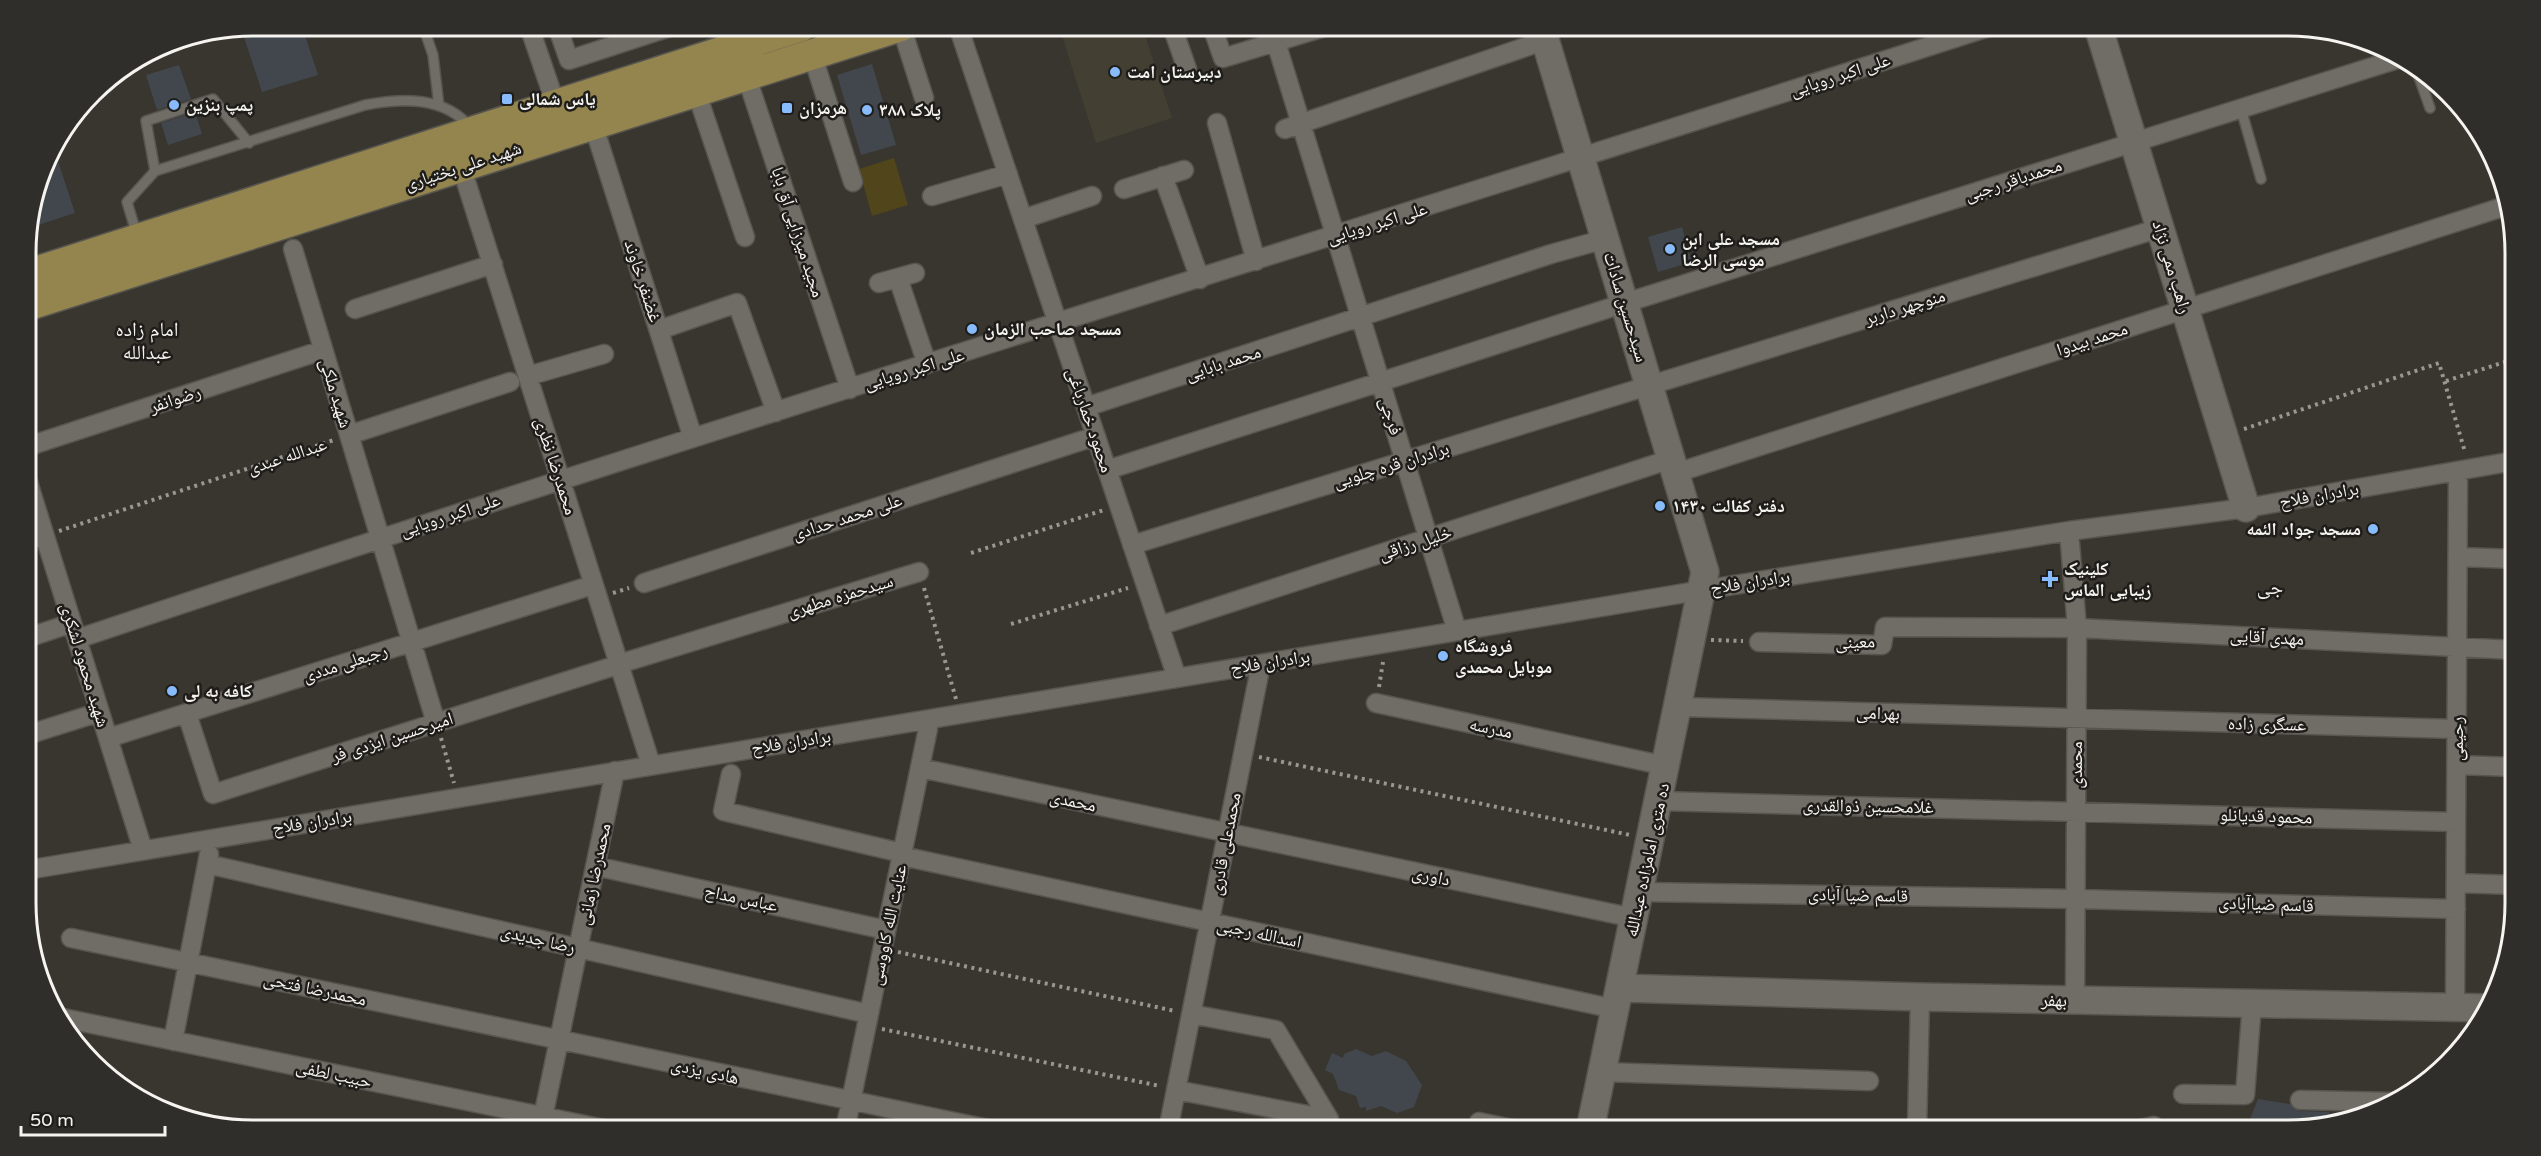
<svg xmlns="http://www.w3.org/2000/svg" width="2541" height="1156" font-family="'Varela Round','Noto Naskh Arabic',sans-serif">
<style>
.built{fill:#433f32}
.green{fill:#51451b}
.building{fill:#42474d}
.lines{fill:none;stroke-linecap:round;stroke-linejoin:round}
.lane-casing{stroke:#57554f;stroke-width:12}
.street-casing{stroke:#57554f;stroke-width:21}
.secondary-casing{stroke:#57554f;stroke-width:30}
.primary-casing{stroke:#57554f;stroke-width:33}
.path{stroke:#999792;stroke-width:4;stroke-dasharray:3 4.5;stroke-linecap:butt}
.lane{stroke:#6f6d65;stroke-width:9}
.street{stroke:#6f6d65;stroke-width:18}
.secondary{stroke:#6f6d65;stroke-width:27}
.primary{stroke:#94844e;stroke-width:30}
.poi-dot{fill:#87bbfc;stroke:#1e1d1a;stroke-width:2}
.labels{text-anchor:middle;stroke-width:5;stroke-linejoin:round;paint-order:stroke}
.poi-label{font-size:18px;font-weight:bold;fill:#f6f4f0;stroke:#1e1d1a;text-anchor:start}
.street-label{font-size:18px;fill:#f6f4f0;stroke:#1e1d1a}
.neighbourhood-label{font-size:20px;fill:#f6f4f0;stroke:#1e1d1a}
.rim{fill:none;stroke:#f6f4f0;stroke-width:3}
</style>
<rect width="100%" height="100%" fill="#38362f"/>
<path class="built" d="M1059,26H1142L1172,118L1096,143Z"/>
<path class="green" d="M894,158L908,205L872,216L859,169Z"/>
<path class="building" d="M253,26H302L318,75L262,92L241,28Z
M872,64L896,145L861,155L837,75Z
M179,65L191,99L157,110L146,75Z
M195,112L202,134L168,145L161,123Z
M53,146L75,213L29,228L49,152Z
M1682,227L1692,262L1658,272L1648,237Z
M1356,1049L1372,1056L1386,1051L1406,1061L1422,1085L1414,1107L1397,1113L1381,1106L1366,1111V1107L1360,1108L1356,1096L1339,1090L1333,1074L1325,1070L1332,1053L1343,1058L1344,1054Z
M2258,1099L2290,1104L2299,1111L2329,1112L2331,1124L2303,1130H2248L2254,1123L2250,1119Z"/>
<g class="lines">
<g class="lane-casing">
<path id="lane" d="M423,26L433,55L439,106
M2415,66L2430,108
M2241,109L2261,179
M155,171L146,121L213,99L249,143
M137,235L127,202L155,171L365,105C402,98 444,96 470,127"/>
</g>
<g class="street-casing">
<path id="street" d="M529,26L556,105
M557,26L569,60L673,26
M901,26L924,98
M958,26L1177,678
M1172,26L1187,69
M1212,26L1223,58L1328,26
M1271,26L1457,631
M812,54L853,182
M746,75L850,389
M696,91L745,237
M1217,123L1256,261
M593,124L693,438
M1285,129L1546,40
M461,166L651,765
M1163,176L1200,279
M1124,189L1184,170
M932,196L1008,174
M1023,219L1092,196
M293,249L436,723
M898,278L927,364
M879,283L915,273
M355,309L493,264
M659,330L737,303L776,412
M528,376L604,354
M1086,407L1551,254L1605,239
M349,435L510,382
M26,447L323,350
M1107,470L1625,303L2401,58
M1676,473L2509,205
M27,479L143,850
M2069,531L2077,628L2075,1000
M27,540L44,535
M1132,545L2160,228
M2458,557L2515,559
M644,583L1096,436
M1159,626L1671,459
M27,638L72,623
M77,639C712,426 1354,232 1992,26
M1759,642L1882,645L1885,627L2077,628L2515,650
M619,664L919,572
M1376,703L1666,766
M1679,707L2457,729
M187,714L213,794L614,666
M27,735L100,712
M108,738L583,588
M2457,765L2515,767
M920,768L1634,918
M731,774L723,811L902,853
M1659,801L2456,822
M902,856L1615,1009
M207,864L869,1014
M595,866L886,930
M27,870L1703,590L2069,531L2246,508L2514,461
M2456,883L2515,885
M1640,892L2076,899L2456,909
M71,938L993,1130
M2455,1007L2458,471
M1191,1014L1276,1030L1329,1119
M58,1017L609,1130
M173,1041L209,854
M1602,1072L1869,1081
M1176,1090L1329,1119
M2183,1094L2245,1095L2252,1003
M2300,1100L2394,1102
M543,1117L615,771
M1479,1122L1517,1130
M845,1130L930,719
M1168,1130L1261,664
M1917,1130L1920,997
M2136,1130L2154,1126"/>
</g>
<g class="secondary-casing">
<path id="secondary" d="M1541,26L1705,572L1590,1130
M2098,26L2246,508
M1620,988L1920,997L2488,1008"/>
</g>
<g class="primary-casing">
<path id="primary" d="M26,275L802,26
M26,306L901,26"/>
</g>
<path class="path" d="M2446,381L2514,359
M2244,429L2439,363L2465,452
M59,531L334,440
M971,553L1104,510
M924,588L956,699
M613,593L629,588
M1011,624L1128,588
M1711,640L1743,641
M1379,687L1383,662
M441,738L454,783
M1259,757L1630,835
M898,952L1175,1011
M882,1029L1160,1086"/>
<use href="#lane" class="lane"/>
<use href="#street" class="street"/>
<use href="#secondary" class="secondary"/>
<use href="#primary" class="primary"/>
</g>
<g class="poi-dot">
<circle cx="1115" cy="72" r="6"/>
<rect x="501" y="93" width="12" height="12" rx="3"/>
<circle cx="174" cy="105" r="6"/>
<rect x="781" y="102" width="12" height="12" rx="3"/>
<circle cx="867" cy="110" r="6"/>
<circle cx="1670" cy="249" r="6"/>
<circle cx="972" cy="329" r="6"/>
<circle cx="1660" cy="506" r="6"/>
<circle cx="2373" cy="529" r="6"/>
<path d="M2047 570h6v6h6v6h-6v6h-6v-6h-6v-6h6z"/>
<circle cx="1443" cy="656" r="6"/>
<circle cx="172" cy="691" r="6"/>
</g>
<g class="labels">
<g class="poi-label">
<text x="1127" y="78">دبیرستان امت</text>
<text x="519" y="105">یاس شمالی</text>
<text x="186" y="111">پمپ بنزین</text>
<text x="799" y="114">هرمزان</text>
<text x="879" y="116">پلاک ۳۸۸</text>
<text x="1682" y="245">مسجد علی ابن<tspan x="1682" dy="21">موسی الرضا</tspan></text>
<text x="984" y="335">مسجد صاحب الزمان</text>
<text x="1672" y="512">دفتر کفالت ۱۴۳۰</text>
<text x="2361" y="535" text-anchor="end">مسجد جواد الئمه</text>
<text x="2064" y="575">کلینیک<tspan x="2064" dy="21">زیبایی الماس</tspan></text>
<text x="1455" y="652">فروشگاه<tspan x="1455" dy="21">موبایل محمدی</tspan></text>
<text x="184" y="697">کافه به لی</text>
</g>
<g class="street-label">
<text transform="translate(1840 75) rotate(-18)" y="6">علی اکبر رویایی</text>
<text transform="translate(463 166) rotate(-18)" y="6">شهید علی بختیاری</text>
<text transform="translate(2013 180) rotate(-18)" y="6">محمدباقر رجبی</text>
<text transform="translate(1377 223) rotate(-17)" y="6">علی اکبر رویایی</text>
<text transform="translate(798 232) rotate(72)" y="6">مجید میرزایی آق بابا</text>
<text transform="translate(2172 267) rotate(73)" y="6">راهب ممی نژاد</text>
<text transform="translate(643 281) rotate(72)" y="6">غضنفر خاوند</text>
<text transform="translate(1626 307) rotate(73)" y="6">سیدحسین سادات</text>
<text transform="translate(1905 307) rotate(-17)" y="6">منوچهر داربر</text>
<text transform="translate(2092 339) rotate(-18)" y="6">محمد بیدوا</text>
<text transform="translate(1223 363) rotate(-18)" y="6">محمد بابایی</text>
<text transform="translate(914 369) rotate(-17)" y="6">علی اکبر رویایی</text>
<text transform="translate(336 393) rotate(73)" y="6">شهید ملکی</text>
<text transform="translate(175 399) rotate(-18)" y="6">رضوانفر</text>
<text transform="translate(1391 416) rotate(73)" y="6">فرجی</text>
<text transform="translate(1090 420) rotate(71)" y="6">محمود خمارباغی</text>
<text transform="translate(287 456) rotate(-18)" y="6">عبدالله عبدی</text>
<text transform="translate(1391 465) rotate(-17)" y="6">برادران قره چلویی</text>
<text transform="translate(556 466) rotate(72)" y="6">محمدرضا نظری</text>
<text transform="translate(2319 495) rotate(-10)" y="6">برادران فلاح</text>
<text transform="translate(450 515) rotate(-18)" y="6">علی اکبر رویایی</text>
<text transform="translate(847 517) rotate(-18)" y="6">علی محمد حدادی</text>
<text transform="translate(1415 543) rotate(-18)" y="6">خلیل رزاقی</text>
<text transform="translate(1750 582) rotate(-9)" y="6">برادران فلاح</text>
<text transform="translate(840 596) rotate(-17)" y="6">سیدحمزه مطهری</text>
<text transform="translate(2267 637) rotate(3)" y="6">مهدی آقایی</text>
<text transform="translate(1855 642) rotate(-2)" y="6">معینی</text>
<text transform="translate(1270 662) rotate(-9)" y="6">برادران فلاح</text>
<text transform="translate(345 663) rotate(-18)" y="6">رجبعلی مددی</text>
<text transform="translate(85 665) rotate(73)" y="6">شهید محمود لشکری</text>
<text transform="translate(1878 713) rotate(2)" y="6">بهرامی</text>
<text transform="translate(2267 724) rotate(1)" y="6">عسگری زاده</text>
<text transform="translate(1491 728) rotate(12)" y="6">مدرسه</text>
<text transform="translate(392 737) rotate(-18)" y="6">امیرحسین ایزدی فر</text>
<text transform="translate(2457 739) rotate(-90)" y="6">رحیمی</text>
<text transform="translate(791 742) rotate(-9)" y="6">برادران فلاح</text>
<text transform="translate(2076 765) rotate(-90)" y="6">محمدی</text>
<text transform="translate(1073 801) rotate(12)" y="6">محمدی</text>
<text transform="translate(1868 806) rotate(1)" y="6">غلامحسین ذوالقدری</text>
<text transform="translate(2266 816) rotate(2)" y="6">محمود قدیانلو</text>
<text transform="translate(312 822) rotate(-9)" y="6">برادران فلاح</text>
<text transform="translate(1225 844) rotate(-79)" y="6">محمدعلی قادری</text>
<text transform="translate(1647 860) rotate(-78)" y="6">ده متری امامزاده عبدالله</text>
<text transform="translate(594 874) rotate(-78)" y="6">محمدرضا زمانی</text>
<text transform="translate(1431 876) rotate(12)" y="6">داوری</text>
<text transform="translate(1858 895) rotate(1)" y="6">قاسم ضیا آبادی</text>
<text transform="translate(741 898) rotate(12)" y="6">عباس مداح</text>
<text transform="translate(2266 904) rotate(2)" y="6">قاسم ضیاآبادی</text>
<text transform="translate(888 925) rotate(-78)" y="6">عنایت‌ الله کاووسی</text>
<text transform="translate(1259 933) rotate(12)" y="6">اسدالله رجبی</text>
<text transform="translate(538 939) rotate(13)" y="6">رضا جدیدی</text>
<text transform="translate(315 989) rotate(12)" y="6">محمدرضا فتحی</text>
<text transform="translate(2054 1000) rotate(1)" y="6">بهفر</text>
<text transform="translate(705 1071) rotate(12)" y="6">هادی یزدی</text>
<text transform="translate(334 1074) rotate(12)" y="6">حبیب لطفی</text>
</g>
<g class="neighbourhood-label">
<text x="147" y="336">امام زاده<tspan x="147" dy="23">عبدالله</tspan></text>
<text x="2270" y="594">جی</text>
</g>
</g>
<path d="M0 0H2541V1156H0ZM253 36H2288A217 217 0 0 1 2505 253V903A217 217 0 0 1 2288 1120H253A217 217 0 0 1 36 903V253A217 217 0 0 1 253 36Z" fill="#2f2e2b" fill-rule="evenodd"/>
<path class="rim" d="M253 36H2288A217 217 0 0 1 2505 253V903A217 217 0 0 1 2288 1120H253A217 217 0 0 1 36 903V253A217 217 0 0 1 253 36Z"/>
<path d="M21 1126v9h144v-9" fill="none" stroke="#f6f4f0" stroke-width="3"/>
<text x="30" y="1126" font-size="18" fill="#f6f4f0" stroke="#1e1d1a" stroke-width="4.5" paint-order="stroke">50 m</text>
</svg>
